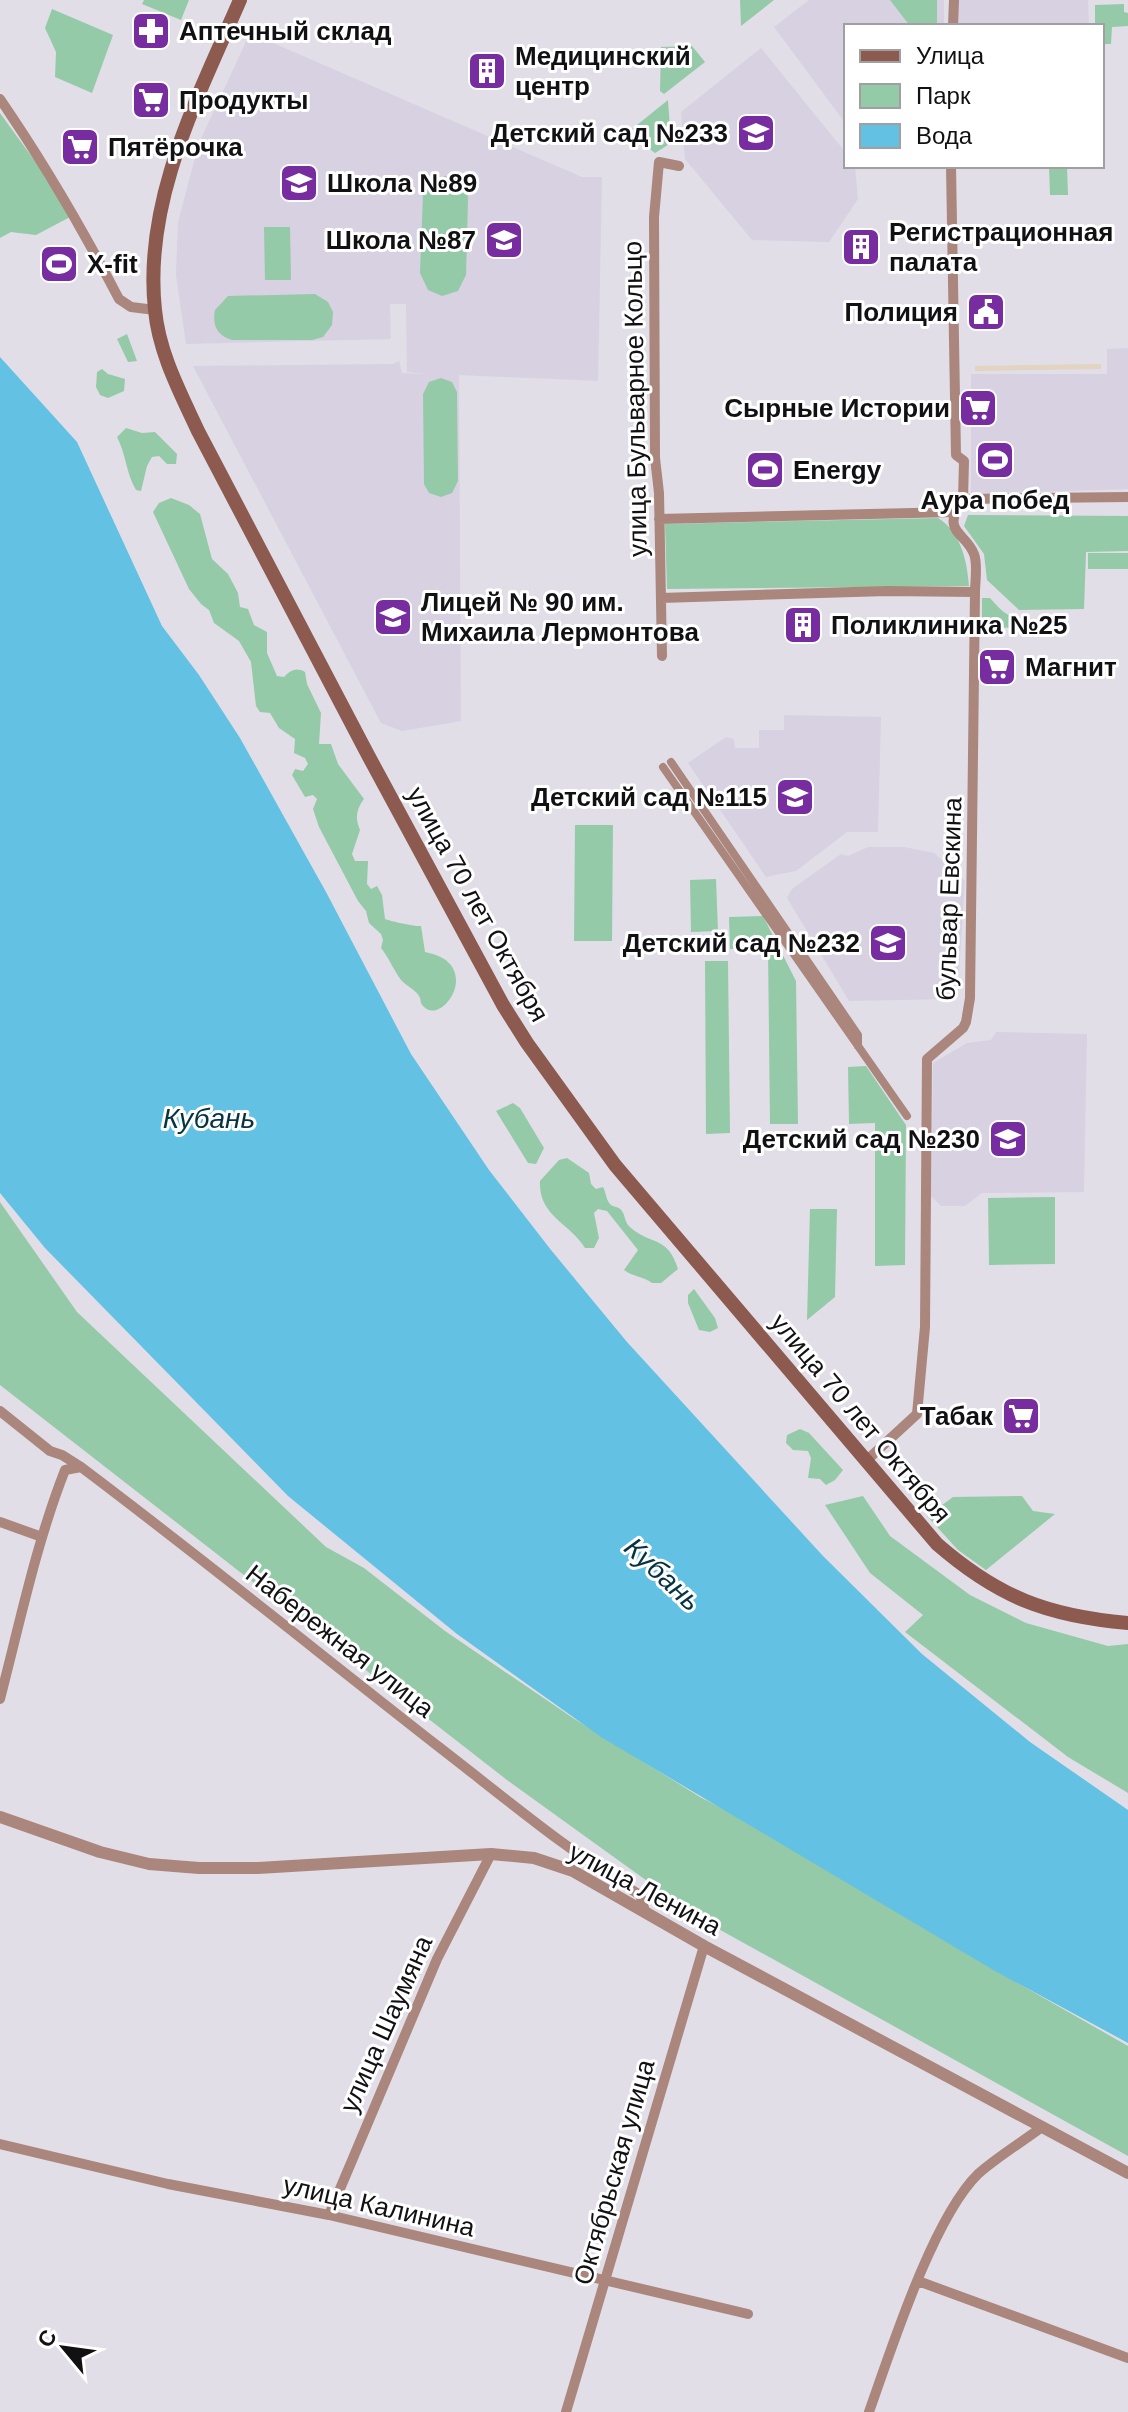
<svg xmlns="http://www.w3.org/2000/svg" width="1128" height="2412" font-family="Helvetica,sans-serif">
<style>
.built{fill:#d7d1e1}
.industrial{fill:#e3d3c1}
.green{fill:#94caa8}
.water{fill:#63c1e4}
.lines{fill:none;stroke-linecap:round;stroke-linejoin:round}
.pedestrian{stroke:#aa867d;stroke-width:8}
.minor{stroke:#aa867d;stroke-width:10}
.tertiary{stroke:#aa867d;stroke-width:12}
.secondary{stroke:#8c5a4f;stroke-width:14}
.labels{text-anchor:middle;stroke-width:6;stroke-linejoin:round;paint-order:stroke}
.poi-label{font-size:26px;font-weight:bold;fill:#111013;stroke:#fff;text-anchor:start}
.street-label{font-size:26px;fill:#111013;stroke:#fff}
.water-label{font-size:28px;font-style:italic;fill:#053341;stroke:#fff}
</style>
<rect width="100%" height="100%" fill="#e1dee8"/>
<path class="built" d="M809,0H944V26H846V124L774,27Z
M957,0H1088L1089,26H957Z
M250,33L582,177H602L598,381L459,375L461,721L402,731L381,723L193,366L393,364L399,361L402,373L426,374L407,372L406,304H390L391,339L186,344L176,275L178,222L199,143Z
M761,48L846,153V166H855L858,199L829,242L752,240L685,159L681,112Z
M1128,348V489L971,494V374H1107V349Z
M784,715L881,717L878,832H847L796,871L766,877L688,763L726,737L734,739L735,748H759V730H784Z
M868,847H904L934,853L965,881L959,971L953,999L849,1001L787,898L792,889L841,854L848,856Z
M996,1032L1087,1034L1084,1192L982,1193L965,1206H941L931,1196L933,1063L967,1043L991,1040Z"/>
<path class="industrial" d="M1101,364V369L975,371V366Z"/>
<path class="green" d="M144,0H189L181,20L142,4Z
M740,0H774L741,26Z
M890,0H937V26H910Z
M1124,4V12L1128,13V26L1112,27L1111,44H1102V26H1095V5Z
M52,9L113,35L92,93L55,77L56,52L45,28Z
M692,46L705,62L664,94L660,91L661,47Z
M668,100L671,143L655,153L627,133Z
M0,113L50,182L70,217L36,235L11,232L0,238Z
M1049,166H1067L1068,195H1050Z
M445,176C459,178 467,185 468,199L466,275L458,291L442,296L428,290L420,273L423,194L431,181Z
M264,227H290L291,280H265Z
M315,294L328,302L333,312L332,325L323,337L312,340H232C217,336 212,325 215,310L228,296Z
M127,334L137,361L128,362L117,339Z
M102,369L108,374L125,379L124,391L108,398L100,395L96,387L97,372Z
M441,378L452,382L457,392L458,481L452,493L441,497L429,493L424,484L423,394L429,382Z
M126,428L142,433L155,432L177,454L176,464H167L159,456L152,457L147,466L141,491L136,490C126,473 126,454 117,437Z
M171,498L189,505L200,514L212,559L228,574L238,593L240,607L248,609L254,625L267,632V653L277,676L284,677C291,670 296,667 305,672L307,684L321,713L319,744H331L338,764L364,799C356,809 355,819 360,830L352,854L355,861H368L367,884L371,889L377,886L382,895L385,919C390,921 416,927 421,926L425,952C485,963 443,1026 424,1007C419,1002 422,1001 419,996C415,989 406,986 401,980C393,969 389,958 381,948L383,940L381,934L369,923L366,911L358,901L319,827L313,809L317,799L313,795L305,797L292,775L295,769L303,771L308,764L305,758L294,753L295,739L279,728L270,713L260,712L256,706L251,662L239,641L214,623L209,610L201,604L189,589L153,512L159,503Z
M968,515L1128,516V551L1086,552L1084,609L1019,610L987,580L984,554L964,526Z
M938,518C961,532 967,561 969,586L667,589L665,524Z
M1088,553H1128V569H1088Z
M982,598H990C998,607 1006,617 1019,618V628L982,627Z
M575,825H613L612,941H574Z
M716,879L718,931L691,932L690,880Z
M763,916L796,981L798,1124H770L768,949H730L729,917Z
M705,961H728L730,1133L706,1134Z
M866,1066L906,1125L905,1265L875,1266V1123L849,1124L848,1067Z
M513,1103L520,1108L544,1148L536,1164L528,1163L496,1111Z
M567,1158L589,1173L591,1184L596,1189L603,1187C606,1192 606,1201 611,1205C614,1207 620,1207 622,1211C626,1217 624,1222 631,1228C651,1245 668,1236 678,1269L661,1283H652C643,1276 633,1277 624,1270L638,1250L607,1211L598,1209L594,1213L599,1238L594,1248H585C571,1224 538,1216 540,1181L559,1160Z
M1055,1197V1264L989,1265L988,1198Z
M0,1202L77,1312L326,1547L364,1568L445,1631L573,1718L700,1797L784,1840L1028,1989L1128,2046V2156L697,1917L507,1780L0,1385Z
M810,1209H837L835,1297L807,1320Z
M694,1289L715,1318L718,1328L710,1332L699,1330L688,1303V1295Z
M800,1429L809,1433L843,1470L835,1480L826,1485L820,1479L808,1478L811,1458L808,1451L793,1450L786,1443L787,1435Z
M863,1496L890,1536L970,1595L1026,1623L1108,1646L1128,1644V1793L1068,1757L905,1632L923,1615L870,1573L825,1505Z
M1022,1496L1033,1511L1055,1514L986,1570L958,1550L927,1516L953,1497Z"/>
<path class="water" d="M0,357L77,442L162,626L199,675L240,738L326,892L411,1054L489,1170L551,1250L627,1342L823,1556L922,1654L1030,1742L1128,1810V2043L995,1971L601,1737L457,1634L288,1496L45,1248L0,1193Z"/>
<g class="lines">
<path class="pedestrian" d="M671,762L858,1035V1046
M663,767L907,1116"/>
<path class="minor" d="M953,26L954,0
M0,99C44,163 83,230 119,299L131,307L155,310
M951,166L956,455L964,461L963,499
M963,499L1128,497
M659,519L955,512
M661,598L887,591L975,592
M662,656L659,493L655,458L654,217L659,162L679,166
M0,1411L50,1451L62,1455L81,1467C202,1558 320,1654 439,1747C505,1798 569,1852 640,1895L645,1911
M866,1461L917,1414L925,1327L927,1059L963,1028L966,1022L970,998L975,592C975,582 978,564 974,554C965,531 940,533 963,499
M0,1522L42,1537
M0,1699C20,1622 36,1544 65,1470L81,1467
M0,2144L168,2184L329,2215L748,2314
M329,2215L437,1959L491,1854
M918,2281L1128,2358
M566,2412L704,1946
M869,2412C891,2350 933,2218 978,2174C997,2157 1022,2142 1042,2127"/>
<path class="tertiary" d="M0,1817L100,1852L149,1864L199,1868H258L491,1854L534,1858L573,1871L704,1946L1128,2173"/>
<path class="secondary" d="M240,0C198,97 143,201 155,310C159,353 180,392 198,431L368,755L503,1005L527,1043L615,1165L937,1544C998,1597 1047,1616 1128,1623"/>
</g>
<defs>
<g id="pharmacy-square" transform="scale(2)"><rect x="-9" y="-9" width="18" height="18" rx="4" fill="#772c9f" stroke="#fff"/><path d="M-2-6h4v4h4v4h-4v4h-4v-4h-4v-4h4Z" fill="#fff"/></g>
<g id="building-square" transform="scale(2)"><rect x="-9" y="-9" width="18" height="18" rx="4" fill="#772c9f" stroke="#fff"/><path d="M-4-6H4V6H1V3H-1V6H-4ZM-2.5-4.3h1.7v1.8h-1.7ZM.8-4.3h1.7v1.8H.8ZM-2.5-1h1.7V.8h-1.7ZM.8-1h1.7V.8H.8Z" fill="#fff"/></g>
<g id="supermarket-square" transform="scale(2)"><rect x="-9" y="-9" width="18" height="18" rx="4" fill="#772c9f" stroke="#fff"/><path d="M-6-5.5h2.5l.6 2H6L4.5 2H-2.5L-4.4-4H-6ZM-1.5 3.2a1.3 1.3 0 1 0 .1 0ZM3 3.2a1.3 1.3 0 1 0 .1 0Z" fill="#fff"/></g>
<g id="school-square" transform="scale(2)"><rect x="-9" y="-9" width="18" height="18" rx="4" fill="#772c9f" stroke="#fff"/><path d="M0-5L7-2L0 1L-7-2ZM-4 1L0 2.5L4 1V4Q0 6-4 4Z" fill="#fff"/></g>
<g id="stadium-square" transform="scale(2)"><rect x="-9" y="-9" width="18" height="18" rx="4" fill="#772c9f" stroke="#fff"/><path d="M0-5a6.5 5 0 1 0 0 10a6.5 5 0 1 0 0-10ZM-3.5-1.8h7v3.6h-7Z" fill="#fff"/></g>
<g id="civic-square" transform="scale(2)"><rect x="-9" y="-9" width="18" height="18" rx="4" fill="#772c9f" stroke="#fff"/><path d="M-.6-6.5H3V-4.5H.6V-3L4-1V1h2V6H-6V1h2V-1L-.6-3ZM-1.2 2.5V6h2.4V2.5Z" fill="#fff"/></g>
</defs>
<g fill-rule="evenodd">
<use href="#pharmacy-square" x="151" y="31"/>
<use href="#building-square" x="487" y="71"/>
<use href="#supermarket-square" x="151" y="100"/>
<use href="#school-square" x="756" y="133"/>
<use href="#supermarket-square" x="80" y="147"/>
<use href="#school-square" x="299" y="183"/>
<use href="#school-square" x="504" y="240"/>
<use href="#building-square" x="861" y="247"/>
<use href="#stadium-square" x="59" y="264"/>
<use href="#civic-square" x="986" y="312"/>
<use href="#supermarket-square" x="978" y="408"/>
<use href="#stadium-square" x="995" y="460"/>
<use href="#stadium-square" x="765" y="470"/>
<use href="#school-square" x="393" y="617"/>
<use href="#building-square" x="803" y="625"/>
<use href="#supermarket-square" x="997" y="667"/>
<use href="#school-square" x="795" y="797"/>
<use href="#school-square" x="888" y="943"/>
<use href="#school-square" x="1008" y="1139"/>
<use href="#supermarket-square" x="1021" y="1416"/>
</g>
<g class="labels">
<g class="poi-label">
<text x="179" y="40">Аптечный склад</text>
<text x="515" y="65">Медицинский<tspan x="515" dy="30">центр</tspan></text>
<text x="179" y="109">Продукты</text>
<text x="728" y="142" text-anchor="end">Детский сад №233</text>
<text x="108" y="156">Пятёрочка</text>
<text x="327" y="192">Школа №89</text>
<text x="889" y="241">Регистрационная<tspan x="889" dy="30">палата</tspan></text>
<text x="476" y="249" text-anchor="end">Школа №87</text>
<text x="87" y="273">X-fit</text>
<text x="958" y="321" text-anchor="end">Полиция</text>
<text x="950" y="417" text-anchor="end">Сырные Истории</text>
<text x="793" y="479">Energy</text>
<text x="995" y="509" text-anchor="middle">Аура побед</text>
<text x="421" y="611">Лицей № 90 им.<tspan x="421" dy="30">Михаила Лермонтова</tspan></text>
<text x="831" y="634">Поликлиника №25</text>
<text x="1025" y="676">Магнит</text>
<text x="767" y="806" text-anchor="end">Детский сад №115</text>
<text x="860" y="952" text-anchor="end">Детский сад №232</text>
<text x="980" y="1148" text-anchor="end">Детский сад №230</text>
<text x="993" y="1425" text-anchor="end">Табак</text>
</g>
<g class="street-label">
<text transform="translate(635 399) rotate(-91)" y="9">улица Бульварное Кольцо</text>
<text transform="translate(949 899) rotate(-88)" y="9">бульвар Евскина</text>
<text transform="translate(478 904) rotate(61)" y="9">улица 70 лет Октября</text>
<text transform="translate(861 1418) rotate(50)" y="9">улица 70 лет Октября</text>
<text transform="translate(340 1641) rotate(38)" y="9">Набережная улица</text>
<text transform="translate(645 1889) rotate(28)" y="9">улица Ленина</text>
<text transform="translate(386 2024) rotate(-66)" y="9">улица Шаумяна</text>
<text transform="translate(614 2172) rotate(-74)" y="9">Октябрьская улица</text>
<text transform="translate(379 2206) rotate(13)" y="9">улица Калинина</text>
</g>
<g class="water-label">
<text x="209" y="1128">Кубань</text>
<text transform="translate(663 1574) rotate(43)" y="10">Кубань</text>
</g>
</g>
<rect x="844" y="24" width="260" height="144" fill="#ffffff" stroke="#a09fa1" stroke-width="2"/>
<rect x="860" y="50" width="40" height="12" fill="#8c5a4f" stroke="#a09fa1" stroke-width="2"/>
<text x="916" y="64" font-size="24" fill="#111013">Улица</text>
<rect x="860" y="84" width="40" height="24" fill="#94caa8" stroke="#a09fa1" stroke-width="2"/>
<text x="916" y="104" font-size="24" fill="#111013">Парк</text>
<rect x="860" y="124" width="40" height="24" fill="#63c1e4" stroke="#a09fa1" stroke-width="2"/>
<text x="916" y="144" font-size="24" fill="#111013">Вода</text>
<g transform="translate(64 2348) rotate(299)" stroke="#ffffff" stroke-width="6" paint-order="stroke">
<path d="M0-6L14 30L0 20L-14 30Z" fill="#111013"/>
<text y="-12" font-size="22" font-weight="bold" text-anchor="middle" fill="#111013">С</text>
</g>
</svg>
